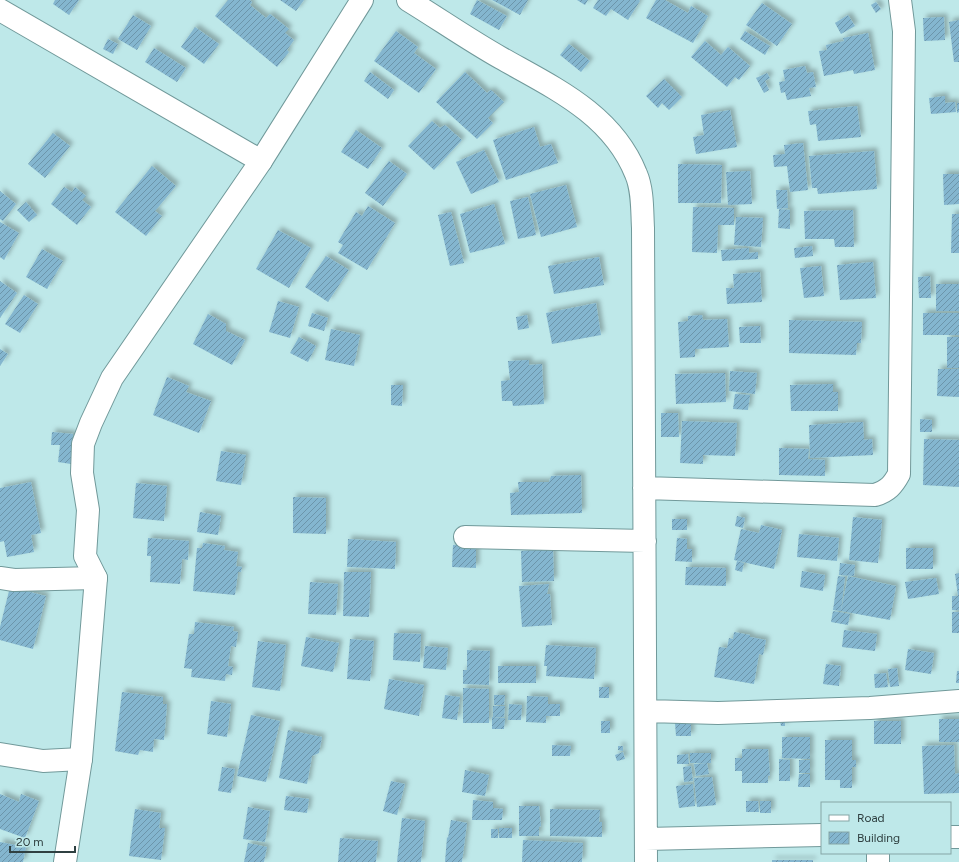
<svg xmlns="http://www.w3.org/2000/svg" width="959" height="862" font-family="Figtree,sans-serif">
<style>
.building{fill:url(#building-hatch);filter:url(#shadow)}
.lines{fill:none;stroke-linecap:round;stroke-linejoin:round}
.street-casing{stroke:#71999a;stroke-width:24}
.secondary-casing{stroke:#71999a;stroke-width:24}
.street{stroke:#fff;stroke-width:22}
.secondary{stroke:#fff;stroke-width:22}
</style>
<defs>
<pattern id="building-hatch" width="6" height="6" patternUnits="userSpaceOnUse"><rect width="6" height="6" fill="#84b6cf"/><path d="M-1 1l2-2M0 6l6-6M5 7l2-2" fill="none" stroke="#6c95aa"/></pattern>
<filter id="shadow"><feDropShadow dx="3.5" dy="-3.5" stdDeviation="2" flood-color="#0004"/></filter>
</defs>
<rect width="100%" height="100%" fill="#bee8e9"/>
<path class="building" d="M55,0H79L69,15L53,4Z
M228,0H250L252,2L250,5L266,18L270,14L289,29L285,33L294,40L287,50L289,52L277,67L215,16Z
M280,0H304L296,11Z
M477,0L507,16L499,30L470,14Z
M492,0H528L520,15Z
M577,0H588L585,5Z
M598,0H639L640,1L628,20L611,9L606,16L593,8Z
M656,0H665L688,13L691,6L708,16L693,43L646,18Z
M876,2L881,9L876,13L871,5Z
M762,3L792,24L777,46L746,25Z
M133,15L151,26L137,50L118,39Z
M848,15L855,26L841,34L835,23Z
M944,17L945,40L924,41L923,18Z
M959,20V62H954L949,22Z
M195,27L219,44L204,64L181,47Z
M396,31L418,47L414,53L436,69L419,93L374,61Z
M745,31L770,46L765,55L740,39Z
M868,33L875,70L854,74L853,70L824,76L819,51L827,50L826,45L844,41L843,38Z
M108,39L118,44L113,54L103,49Z
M705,41L721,55L728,47L750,66L739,80L735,77L727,87L691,57Z
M569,44L590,61L581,72L560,55Z
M154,48L186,68L177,82L145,62Z
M805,66L807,73L813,72L816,87L809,88L811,96L787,100L785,92L781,93L779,82L785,81L783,70Z
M370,72L394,90L388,99L364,81Z
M465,72L487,93L491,90L504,102L488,118L493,123L477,139L436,102Z
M767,73L770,78L765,81L769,90L764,93L756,78Z
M664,79L682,97L669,110L662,103L658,108L646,96Z
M945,96V103L955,102L956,112L931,114L929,98Z
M957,103H959V112L957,113Z
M857,106L861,137L818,141L816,124L810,125L808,111Z
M730,110L737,147L696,154L693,137L704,135L701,115Z
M432,121L440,128L445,125L462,140L434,170L408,146Z
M534,127L540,147L551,144L558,163L506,180L493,140Z
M356,130L382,148L368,169L341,152Z
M53,133L70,146L45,178L28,164Z
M803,143L808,190L790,192L787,166L774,167L773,155L785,154L784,145Z
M484,150L499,182L471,194L456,162Z
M874,151L877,189L818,194L817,188H812L809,156Z
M389,161L407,174L383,206L365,193Z
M678,164L722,165L721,203H678Z
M152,166L176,186L155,211L162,216L146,236L115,212Z
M750,171L752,204L728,205L726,172Z
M943,174H959V204L944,205Z
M566,185L577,227L541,237L530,194Z
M64,187L72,192L75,187L86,196L82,200L91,207L77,225L51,204Z
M776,190H787L788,208L777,209Z
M0,191L16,204L3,221L0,219Z
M528,197L536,235L518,239L510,201Z
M26,202L37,215L29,222L17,210Z
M494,204L505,244L470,253L460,214Z
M368,206L395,223L367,270L338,253L343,245L338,242L356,212L362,216Z
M693,207L734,208V225H718L717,253L692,252Z
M779,209L790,210V229L778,228Z
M853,210L854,247H835L834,239H805L804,211Z
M451,212L464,263L450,266L438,215Z
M952,214H959V253H951Z
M736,217L763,218L761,247L734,245Z
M0,222L19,233L4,260L0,257Z
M278,230L311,248L289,288L256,269Z
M812,246L813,256L795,258L794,248Z
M749,248V253L758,252V259L722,261L721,250Z
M42,249L63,261L47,289L26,277Z
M326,256L349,270L328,302L305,287Z
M599,257L604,285L554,294L548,266Z
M873,262L876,298L840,300L837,265Z
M821,266L824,296L804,298L800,268Z
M760,272L762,302L727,304L726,288H734L733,274Z
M930,276L931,298H919L918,277Z
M0,281L17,293L0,318Z
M936,284H959V311H936Z
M24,295L38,304L20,333L5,324Z
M278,301L299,307L290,338L269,332Z
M596,303L601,335L552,344L546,313Z
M312,313L328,318L324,331L308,326Z
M923,313H959V335H923Z
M208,314L226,324V331L245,340L232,365L193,344Z
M527,315L529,328L518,330L516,317Z
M702,315L703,320L727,319L729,347L695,349V357L680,358L678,322L688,321V316Z
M789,320L862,322L861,343H857L856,355L789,353Z
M760,326L761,343H740L739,327Z
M331,329L360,335L354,366L325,360Z
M299,337L316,346L308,362L290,353Z
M947,337H959V368H947Z
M0,349L8,354L0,366Z
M529,360V365L542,364L544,404L513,406L512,401H502L501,381L510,380L508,361Z
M938,369H959V397L937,396Z
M730,371L757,373L755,394L729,391Z
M725,373L726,402L676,404L675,374Z
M167,377L189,386L186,392L211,401L199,433L153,415Z
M833,384V392H838V411H791L790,385Z
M391,385H403L402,406L391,405Z
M735,394L750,395L748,410L733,409Z
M661,413H678L679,437H661Z
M920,419L932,420V432H920Z
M682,421L737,423L735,456L703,455V464L680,463Z
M863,422L864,440L872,439L873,455L810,458L809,425Z
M52,432L73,434L71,464L58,462L60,445H51Z
M924,439L959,440V487L923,485Z
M779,448L809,449L808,459L825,460V476L779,475Z
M221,451L246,455L241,485L216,481Z
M581,475L582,513L511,515L510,493L519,492L518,482H549L551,476Z
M31,482L41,533L31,535L34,552L7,557L4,541L0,542V488Z
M136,483L167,486L164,521L133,518Z
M293,497L326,498V534L293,533Z
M200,512L221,516L218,535L197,532Z
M737,516L745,518L743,528L735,526Z
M853,517L882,520L878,563L849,560Z
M672,519H687V530H672Z
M761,525L782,530L774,569L734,560L741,529L759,533Z
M799,534L839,538L837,561L797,557Z
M148,538L189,541L188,560L182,559L180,584L150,582L151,556H147Z
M677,538L687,539V549H692V562L675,561Z
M348,539L396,542L395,569L347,567Z
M203,543L225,546L224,550L238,552L236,566L242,567L241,572H238L235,595L193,591L197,548H202Z
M453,545L476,546V568L452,567Z
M906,548H933V569H906Z
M553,549L554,581L522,582L521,551Z
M737,561L744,563L742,572L735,570Z
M840,563L855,565L854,576L839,575Z
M686,567L726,568V586L685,585Z
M802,571L825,575L823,591L800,587Z
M344,572H371L369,617L343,616Z
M959,573V610H952V596H958L955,574Z
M838,576L845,577L841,611L833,610Z
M848,576L896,586L890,620L841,611Z
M936,578L939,594L908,599L905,582Z
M310,582L338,584L336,615L308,614Z
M549,584L547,594H550L552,625L522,627L519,586Z
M10,587L46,596L33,649L0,640V627Z
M833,611L850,614L848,625L831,622Z
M952,612H959V633H952Z
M195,622L234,627L233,631L238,632L236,647L231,646L228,666L233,667L232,675L226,674L225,681L191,677L192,669L184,668L189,634H194Z
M844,630L877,634L875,651L842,647Z
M734,632L750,635V637L766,640L763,655L759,654L754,684L714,677L719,647L727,648L729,638L733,639Z
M394,633L421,634L420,662L393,660Z
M306,637L339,643L333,672L301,666Z
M350,639L374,641L370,681L347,679Z
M258,641L286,645L280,691L252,687Z
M546,645L596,648L594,679L546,676L547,666H544Z
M425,646L448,648L446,670L423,668Z
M908,649L934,653L931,674L905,670Z
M467,650L490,651L489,685L463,684V670H467Z
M826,664L841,666L839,686L823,684Z
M498,666H536V683H498Z
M897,668L899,686L890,687L888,669Z
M957,671H959V683H956Z
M886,673L888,687L875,688L874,674Z
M389,679L424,685L419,716L384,709Z
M599,687H609V698H599Z
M463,688L489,689V723H463Z
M122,692L163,697V704H167L164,740L154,739L153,752L140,750L138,755L115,751Z
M445,695L460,697L457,720L442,718Z
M494,695H505L504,705H494Z
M527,696L548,697V704H560V716H546V723L526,722Z
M211,701L231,704L227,737L207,734Z
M509,704L522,705L521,720H508Z
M493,706H505L504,717H493Z
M251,715L280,721L266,782L237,776Z
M492,717L505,718L504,729H492Z
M939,719H959V742H939Z
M601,721H610V733H601Z
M780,721H785V726H781Z
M874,721H901V744H874Z
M675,723H691V736H676Z
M288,730L322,737L319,753L312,756L307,784L279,778Z
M782,737H810V759L782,758Z
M825,740H852V760H856V767H852V788H840V780H825Z
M552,745L571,746L570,756H552Z
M954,745L955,774L959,773V793L924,794L922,746Z
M618,746H623V751L618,750Z
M742,749H768L770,775L768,776V783H742V771H735V758H742Z
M623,752L625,759L617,761L615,755Z
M690,753H711V763H690Z
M688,754L689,764H677V755Z
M779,759L790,760V781H779Z
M799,760H810V773H799Z
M707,763L709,774L696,776L694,764Z
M691,766L693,781L684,782L683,767Z
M222,767L235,769L231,793L218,791Z
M465,770L489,775L485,796L462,792Z
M799,774H810V787H798Z
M712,777L716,805L697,807L694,778Z
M391,781L405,784L397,815L383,811Z
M693,784L695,806L679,808L676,786Z
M0,794L19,802L21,794L39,801L25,838L0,829Z
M286,796L309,799L307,813L284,810Z
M473,800L493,802V808L503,809L502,820H472Z
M746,801H758L759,812H746Z
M760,801H771V813H760Z
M519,806H539L541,826L539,827V836H519Z
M248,807L270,811L265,842L243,839Z
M135,809L161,813L159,828H165L161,860L129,856Z
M550,809L600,810L599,822H602V837L550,836Z
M402,818L425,821L421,862H397Z
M451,820L467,823L462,862H445L447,837L448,838Z
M499,828H512V838H499Z
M491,829H498V838H491Z
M340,838L378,841L376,862H338Z
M523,840L583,843L582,862H522Z
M0,842L26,847L23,862H0Z
M248,843L267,847L264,862H244Z
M772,860H813V862H772Z"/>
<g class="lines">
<g class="street-casing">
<path id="street" d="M408,0C439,19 469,40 501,58C554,88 612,114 636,174C643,190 642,211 643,228C642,439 647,651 646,862
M0,10L261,161
M644,488L875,495C888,491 893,485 899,474L904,31L900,0
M465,537L645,541
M0,578L14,580L96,578
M647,711L718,713L870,708L959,701
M0,754L43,761L81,759
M950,837H959
M646,839L822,835
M878,853V862"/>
</g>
<g class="secondary-casing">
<path id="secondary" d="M65,862L81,759L96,578L85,556L88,510L82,473L83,444L91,423L112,378L261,161L362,0"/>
</g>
<use href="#street" class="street"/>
<use href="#secondary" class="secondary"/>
</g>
<rect x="821" y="802" width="130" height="52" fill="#bee8e9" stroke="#85a5a6"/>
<rect x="829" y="815" width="20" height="6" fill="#ffffff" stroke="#85a5a6"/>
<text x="857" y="822" font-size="12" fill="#2f4041">Road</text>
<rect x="829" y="832" width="20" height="12" fill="url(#building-hatch)" stroke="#85a5a6"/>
<text x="857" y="842" font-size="12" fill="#2f4041">Building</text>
<path d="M10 846v6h65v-6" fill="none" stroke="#2f4041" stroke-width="2"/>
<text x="16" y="846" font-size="12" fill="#2f4041" stroke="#bee8e9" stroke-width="3" paint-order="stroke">20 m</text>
</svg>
